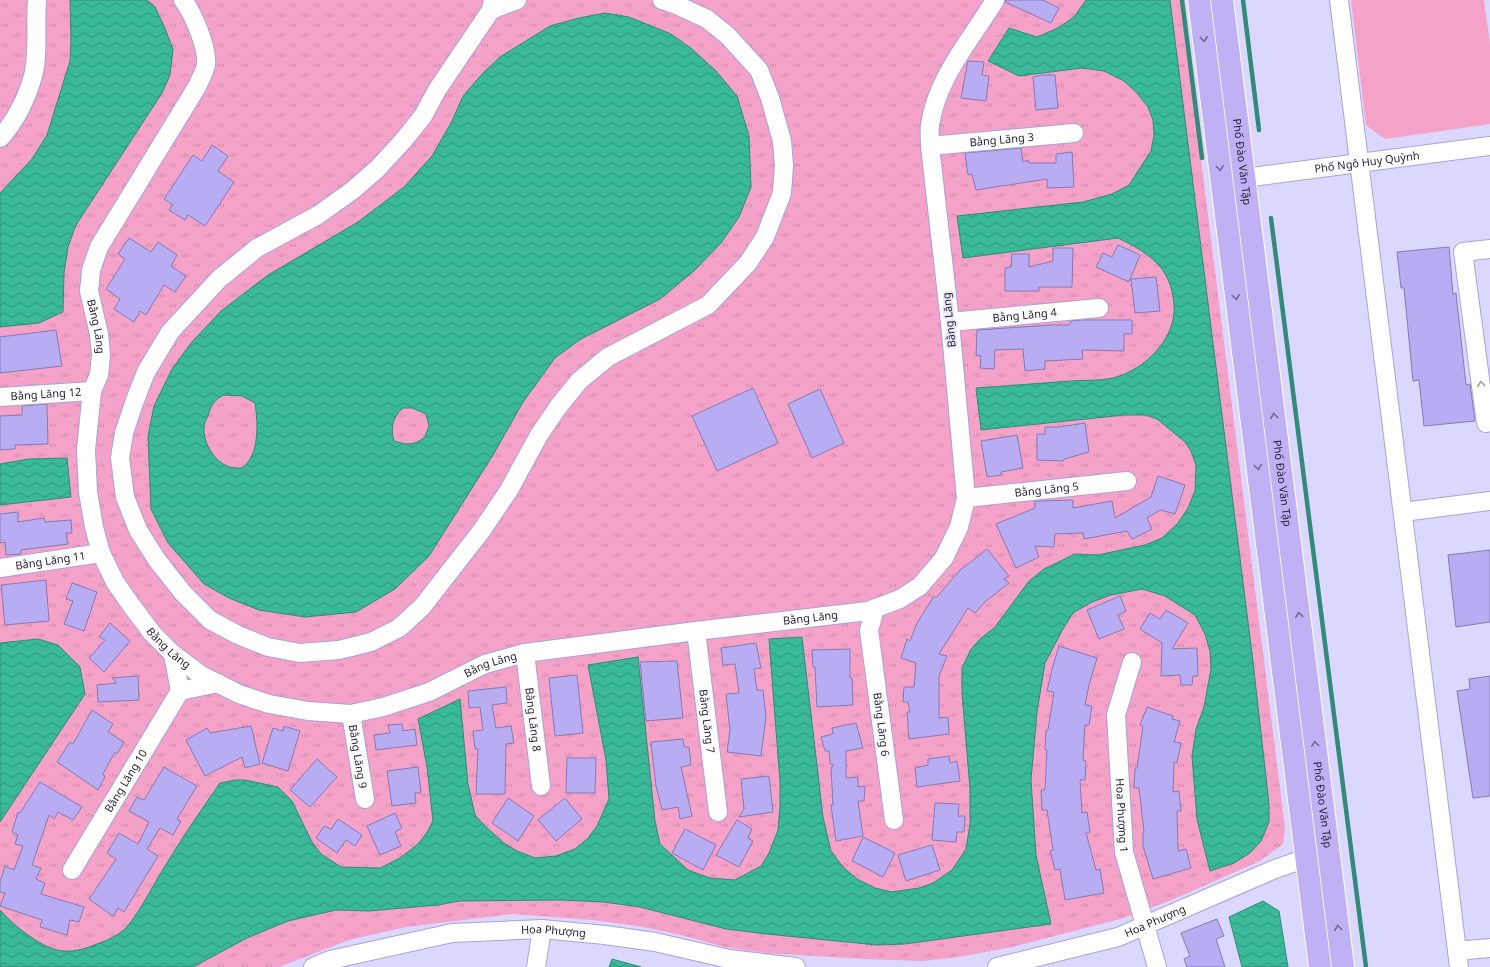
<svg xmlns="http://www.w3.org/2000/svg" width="1490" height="967" font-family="'Noto Sans',sans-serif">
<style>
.grass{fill:url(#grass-tufts)}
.garden{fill:#f5a2c8}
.water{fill:url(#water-waves);stroke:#328a7a;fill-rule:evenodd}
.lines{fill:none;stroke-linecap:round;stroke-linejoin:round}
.stream{stroke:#328a7a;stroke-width:4.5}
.building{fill:#b8adf2;stroke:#847ab4}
.minor-casing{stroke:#aaa1dd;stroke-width:20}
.major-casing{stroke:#fff;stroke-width:24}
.minor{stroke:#fff;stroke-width:18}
.major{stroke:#c0b1f5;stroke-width:22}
.oneway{stroke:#716895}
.oneway2{stroke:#9c9aa4}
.labels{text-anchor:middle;stroke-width:4;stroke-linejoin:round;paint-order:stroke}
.street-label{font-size:11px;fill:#221e35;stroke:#e9e8f5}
</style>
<defs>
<pattern id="grass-tufts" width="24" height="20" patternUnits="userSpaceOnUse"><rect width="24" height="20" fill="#f5a2c8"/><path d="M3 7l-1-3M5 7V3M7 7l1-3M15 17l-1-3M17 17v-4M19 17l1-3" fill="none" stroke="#d28bac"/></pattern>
<pattern id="water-waves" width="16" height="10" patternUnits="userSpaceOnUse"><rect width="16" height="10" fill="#39b997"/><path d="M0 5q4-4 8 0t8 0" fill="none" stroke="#30967c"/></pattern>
</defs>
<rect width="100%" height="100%" fill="#dcd7fd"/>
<path class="grass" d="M0,0H1181L1285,828L1283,844L1260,861L1174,899L1124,918L1012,947L959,957L923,961L864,959L766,953L724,947L685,936L638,926L592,920L513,914L406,927L349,940L279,967H0Z"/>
<path class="garden" d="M1351,0H1484L1490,44V124L1385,139L1366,125Z"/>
<path class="water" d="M70,0H147L155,7L164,26L173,49L170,75L162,93L76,225L68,247L64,273L63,312L39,323L0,327V193L32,159L47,135L70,61L71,40Z
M1086,0H1170L1253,662L1269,804V822L1261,841L1250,853L1234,863L1210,871L1197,819L1192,756L1196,729L1204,707L1211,669L1210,651L1205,634L1195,615L1165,596L1142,589L1111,595L1092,602L1073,613L1063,629L1045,663L1037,712L1031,780L1036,855L1051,924L905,944L877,945L767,934L726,929L640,907L604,902L560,900L459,901L438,905L369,911L336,910L288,921L247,938L193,967H0V910C13,925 44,951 65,951C75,952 87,948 97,944C106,941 119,935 126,928C140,912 153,885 165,866C182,838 201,810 220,783L235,780H245L278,787L292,801L312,842L321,854L341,867L380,868L400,858L418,844L426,834L433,821L427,767L418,719L460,699L468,784L475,815L486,827L504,843L517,851L535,858L556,856L575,849L588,838L597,826L609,799L606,760L588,665L638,657L655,821L660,844L688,870L710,878L735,880L761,866L769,853L778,830L780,805V782L769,639L802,637L823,817L831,851L843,867L857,879L875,888L892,892L919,888L933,883L952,870L966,849L970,824V789L962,693V668L971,649L980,639L995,627L1029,581L1044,569L1075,554L1098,555L1145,545L1162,538L1178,523L1188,508L1195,491L1196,465L1191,451L1185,442L1157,419L1146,415H1124L981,430L976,388C1008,386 1039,383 1071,381C1084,380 1100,381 1113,378C1145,370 1177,338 1174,304C1171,267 1149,253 1118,238L963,258L957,216L1083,202L1112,194L1129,185L1151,151L1154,135L1153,120L1148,107L1137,93L1124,81L1104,71L1082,68L1019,76L988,61L1009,28L1037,37L1058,28L1074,17Z
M605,13L629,17L671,34L692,49L716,71L737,96L749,136L751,187L739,217L721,243L695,270L660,299L581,339L555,358L523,402L493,455L429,556L395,589L356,612L305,617L259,610L229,598L204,584L168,543L151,509L148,436L154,406L172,369L191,343L221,311L268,275L358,222L404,187L432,156L452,121L463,96L482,74L500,57L550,26L579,18ZM224,395L242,396L255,403C258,423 260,455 242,468C238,468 234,468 230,467C215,463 203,443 204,428C204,424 206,419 208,416C211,405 214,400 224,395ZM403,408H412L426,414L429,426L425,437C413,446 408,445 394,441C390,429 393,416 403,408Z
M67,458L71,497L0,505V464L29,459Z
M38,639L58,645L80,667L85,694L0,822V643Z
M1263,901L1279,911L1288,967H1242L1229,917Z
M612,959L641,967H609Z"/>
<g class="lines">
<path class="stream" d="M1182,0L1202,158
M1243,0L1259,130
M1271,218L1366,967"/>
</g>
<path class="building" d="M1005,0H1043L1059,8L1051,23L1005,2Z
M968,61L984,62L982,75L989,76L986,101L961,98Z
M1042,75H1055L1058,108L1036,110L1033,77Z
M212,145L228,156L218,171L234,182L205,226L188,215L185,220L169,210L173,205L164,199L193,155L202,161Z
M1021,148L1023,162L1028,160L1029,163H1056V154L1072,152L1074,187L1047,188V179L976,190L972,174L968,175L965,153Z
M129,238L151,252L158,242L177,255L171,266L186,276L175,292L164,285L146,315L140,311L134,322L114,309L120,299L106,289L125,259L118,254Z
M1118,245L1140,255L1129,282L1096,267L1103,253L1112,257Z
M1449,247L1453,294L1456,293L1466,385L1470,384L1475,421L1424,426L1419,380L1413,381L1404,288H1401L1397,252Z
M1053,248H1073L1072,287H1039V291H1005V268L1011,267L1012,254H1029V267L1053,261Z
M1156,277L1160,311L1135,313L1131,279Z
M1081,320H1132V334H1124V351L1082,350L1083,359L1045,361V369L1025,371L1023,349L995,350L994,369L980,368L981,356L976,355L977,330L1052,325H1069L1071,321Z
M56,330L62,366L0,373V337Z
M753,388L778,443L717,471L692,416Z
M820,389L844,443L812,458L788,404Z
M47,404L48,444L15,445V449L0,450V416L22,415V406Z
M1085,423L1089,452L1064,459L1063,461L1037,460V434H1045V427H1059Z
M1017,435L1023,468L1001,472V475L987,477L981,441Z
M1158,476L1185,485L1175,514L1160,510L1147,518L1152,529L1132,539L1127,531L1084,539L1083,533L1055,534L1054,547L1035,546L1039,557L1016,568L996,524L1035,508V501H1040L1073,500V508L1112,501L1115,518L1151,497Z
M18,512V522L44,518L45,522L71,520L72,533H66L68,544L21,550V554L6,555L5,542L0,543V514Z
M987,549L1009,576L1004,579L1009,583L986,601L975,613L968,608L939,654L947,656L939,676V718L948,717L949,734L909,739L907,712H910L908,702H903L904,687H914L916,663L901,658L907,639L910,641L917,623L934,596L936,598L959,571Z
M1490,550V622L1456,627L1448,555Z
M46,580L49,621L5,625L1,585Z
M72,583L97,592L84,631L64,624L73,601L66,599Z
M1120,596L1126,611L1118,615L1124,629L1099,639L1087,610Z
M1166,610L1188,623L1172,649L1197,648L1198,676H1193L1192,685H1181L1180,675L1161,676L1162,643L1140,629L1150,613L1160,619Z
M110,623L130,641L104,672L89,658L105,640L99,637Z
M756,643L761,668L754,669L757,690H763L766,717L761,756L727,752L730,730L726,694L739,693L735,664L723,665L721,648Z
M1059,646L1097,658L1089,685L1085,705L1092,706L1089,725H1085L1083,760L1086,761L1085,780H1080L1082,813L1087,812L1090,832L1086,833L1096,870L1100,869L1104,893L1065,900L1060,869L1055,870L1050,851L1053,850L1047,810H1042L1041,790H1045L1047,750H1045L1046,730H1048L1054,692L1047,691L1052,669Z
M850,649V678H852L853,705L817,707L815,667H813L812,650Z
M677,661L683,718L646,721L640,662Z
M577,675L583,733L555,736L549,678Z
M138,676L139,700L98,702L97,685L117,683L112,678Z
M1490,676V796L1473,798L1457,691L1470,689L1469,679Z
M506,687L507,703L492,705L496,728L511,726L514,743L506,744L505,794H476L478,749H475L473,731L483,730L480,707L469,708L468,691Z
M1147,707L1173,716L1172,719L1180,721L1174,742L1181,743L1177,763L1174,762L1173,792L1179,791L1181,811H1177L1178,851L1186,849L1191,868L1153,879L1143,846V832H1144L1139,788H1134L1135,768H1137L1143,726L1140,725Z
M92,710L113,724L108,732L124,742L117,754L115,752L103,774L105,777L98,790L57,762L70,742L73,744Z
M856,723L863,748L846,751V778L858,777V787L865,786L864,801H858L863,836L836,841L831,805H833L831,767H833V764H830L829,751H825L821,737L833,734L832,728Z
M402,724L403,731L415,729L417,745L376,750L374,735L390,733L388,725Z
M251,726L260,764L245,768L242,757L205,776L186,740L207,728L210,733Z
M284,726L300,731L288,771L262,763L273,728L283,731Z
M683,739L684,747H689L691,765L681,767L692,816L680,819L678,807L662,810L656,786L651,742Z
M949,756L950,763L957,761L960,781L917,787L915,768L928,765V759Z
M567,758H596L595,793H566Z
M317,759L337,777L310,807L290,790Z
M164,767L197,786L177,819L181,821L173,835L160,828L147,849L158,856L124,912L118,908L113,916L89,899L116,859L107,853L119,833L138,844L149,822L129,811L137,797L144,800Z
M418,767L421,793H415L416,803L392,806L387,771Z
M769,776L773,812L739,817L744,809L741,779Z
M40,782L82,807L73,820L58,812L54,819L49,815L32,865L41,868L36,879L45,883L41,894L84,907L79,922L70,920L67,935L40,927L42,920L0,906L5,893L0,892V882L5,866L14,870L23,846L15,844L18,835L12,832L18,812L20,813Z
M508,798L534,816L518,841L492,823Z
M565,798L582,819L556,841L538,820Z
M935,803L959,804L958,816H965L964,832H957L956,842L932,840Z
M395,813L402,828L395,832L401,846L380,855L367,826Z
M338,819L362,835L355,846L346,840L337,853L316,838L324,826L331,829Z
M737,820L752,829L748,838L753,841L739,867L716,855Z
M685,829L716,845L703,870L672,853Z
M863,837L895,853L883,877L852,861Z
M932,845L940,870L906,881L898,855Z
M1217,919L1224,936L1216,939L1225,967H1187L1184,959L1190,956L1181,933Z"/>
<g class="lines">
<g class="minor-casing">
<g id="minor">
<path id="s1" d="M183,0C193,13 208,48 206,65C205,71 200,79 198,85L99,247L91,270L89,291L99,334L101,355L99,375L92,391L86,450L88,492L94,527L101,553L115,582L131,605L152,633L173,654L201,675L239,694L269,704L308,711L351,714L383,707L429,692L485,664L525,653L696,631L868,611L900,599L920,586L944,558L959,527L966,498L950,322L930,146C930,139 929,131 930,125C937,77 971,40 995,0"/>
<path d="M493,0L491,10L437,90L423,116L402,142L377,169L353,190L318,215L257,248L219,279L170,332L146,372L134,403L124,433L120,458L125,497L138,530L157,560L183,593L210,620L238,635L268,647L300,653L339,650L371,642L399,628L422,607L482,530L509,490L539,435L558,407L579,381L608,357L708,305L748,263L765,237L782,193L784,165L782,141L770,98L759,70L727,35L707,19L677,5L662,0"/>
<path d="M1339,0L1459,967"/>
<path d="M491,10L517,0"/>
<path d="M0,138C15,122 27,98 33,76C39,52 35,25 37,0"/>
<path id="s2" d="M930,146L1074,133"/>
<path id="s3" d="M1244,178L1490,146"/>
<path d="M1490,249L1463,252L1486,423L1490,422"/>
<path id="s4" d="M950,322L1099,308"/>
<path id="s5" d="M0,397L92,391"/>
<path id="s6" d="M966,498L1127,481"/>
<path d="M1403,512L1490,501"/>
<path id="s7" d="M0,568L101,553"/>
<path id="s8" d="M875,609L869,630L894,820"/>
<path id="s9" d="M696,631L718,812"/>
<path id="s10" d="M525,653L541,786"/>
<path d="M173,654L180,691"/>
<path id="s11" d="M1132,662L1116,715L1124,852L1157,967"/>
<path d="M180,691L218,683"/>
<path id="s12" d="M351,714L365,799"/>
<path id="s13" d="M72,870L180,691"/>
<path d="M1457,951L1490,948"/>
<path id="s14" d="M313,967L330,960L452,933L542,929L605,935L655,942L729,959L796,967"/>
<path d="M536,967L542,929"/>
<path id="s15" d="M997,967L1118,937L1275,869L1307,858"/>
</g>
</g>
<g class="major-casing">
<g id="major">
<path d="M1199,0L1320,967"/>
<path id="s16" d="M1222,0L1343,967"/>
</g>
</g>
<use href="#minor" class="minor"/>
<use href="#major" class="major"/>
</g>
<defs><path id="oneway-chevron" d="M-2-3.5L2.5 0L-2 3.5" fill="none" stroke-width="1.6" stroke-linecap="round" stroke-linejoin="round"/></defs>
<g class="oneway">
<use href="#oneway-chevron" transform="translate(1204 39) rotate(83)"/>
<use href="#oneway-chevron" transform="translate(1220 168) rotate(83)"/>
<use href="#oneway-chevron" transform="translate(1236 297) rotate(83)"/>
<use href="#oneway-chevron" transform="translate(1274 416) rotate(-97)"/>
<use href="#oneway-chevron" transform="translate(1258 467) rotate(83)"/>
<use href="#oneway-chevron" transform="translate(1299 615) rotate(-97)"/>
<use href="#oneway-chevron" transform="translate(1315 744) rotate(-97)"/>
<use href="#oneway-chevron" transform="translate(1338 928) rotate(-97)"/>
</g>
<use class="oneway2" href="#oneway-chevron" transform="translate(1481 384) rotate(-98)"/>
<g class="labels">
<g class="street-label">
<text dy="4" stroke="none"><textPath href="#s2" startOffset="72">Bằng Lăng 3</textPath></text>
<text dy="4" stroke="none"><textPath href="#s16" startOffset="163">Phố Đào Văn Tập</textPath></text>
<text dy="4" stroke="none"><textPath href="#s3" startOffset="124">Phố Ngô Huy Quỳnh</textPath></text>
<text dy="4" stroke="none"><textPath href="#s4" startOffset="75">Bằng Lăng 4</textPath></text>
<text transform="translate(949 320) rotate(-96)" y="4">Bằng Lăng</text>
<text dy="4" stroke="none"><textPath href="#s1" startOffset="363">Bằng Lăng</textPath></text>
<text dy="4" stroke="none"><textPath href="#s5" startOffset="46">Bằng Lăng 12</textPath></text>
<text dy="4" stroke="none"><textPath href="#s16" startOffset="487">Phố Đào Văn Tập</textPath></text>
<text dy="4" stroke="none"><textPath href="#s6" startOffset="81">Bằng Lăng 5</textPath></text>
<text dy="4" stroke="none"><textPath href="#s7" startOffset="51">Bằng Lăng 11</textPath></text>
<text dy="4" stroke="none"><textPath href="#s1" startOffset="1383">Bằng Lăng</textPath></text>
<text dy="4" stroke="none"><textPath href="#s1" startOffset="711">Bằng Lăng</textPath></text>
<text dy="4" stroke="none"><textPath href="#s1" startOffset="1059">Bằng Lăng</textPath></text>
<text dy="4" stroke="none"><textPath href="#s10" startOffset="67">Bằng Lăng 8</textPath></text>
<text dy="4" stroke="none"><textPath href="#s9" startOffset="91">Bằng Lăng 7</textPath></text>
<text dy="4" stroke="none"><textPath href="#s8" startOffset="117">Bằng Lăng 6</textPath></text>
<text dy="4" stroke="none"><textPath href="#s12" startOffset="43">Bằng Lăng 9</textPath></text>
<text dy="4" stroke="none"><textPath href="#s13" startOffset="104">Bằng Lăng 10</textPath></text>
<text dy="4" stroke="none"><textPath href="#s16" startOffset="811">Phố Đào Văn Tập</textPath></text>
<text dy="4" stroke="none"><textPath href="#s11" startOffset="156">Hoa Phượng 1</textPath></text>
<text dy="4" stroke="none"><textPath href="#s15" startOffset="165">Hoa Phượng</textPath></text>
<text dy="4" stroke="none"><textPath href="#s14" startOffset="245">Hoa Phượng</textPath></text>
</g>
</g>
</svg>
